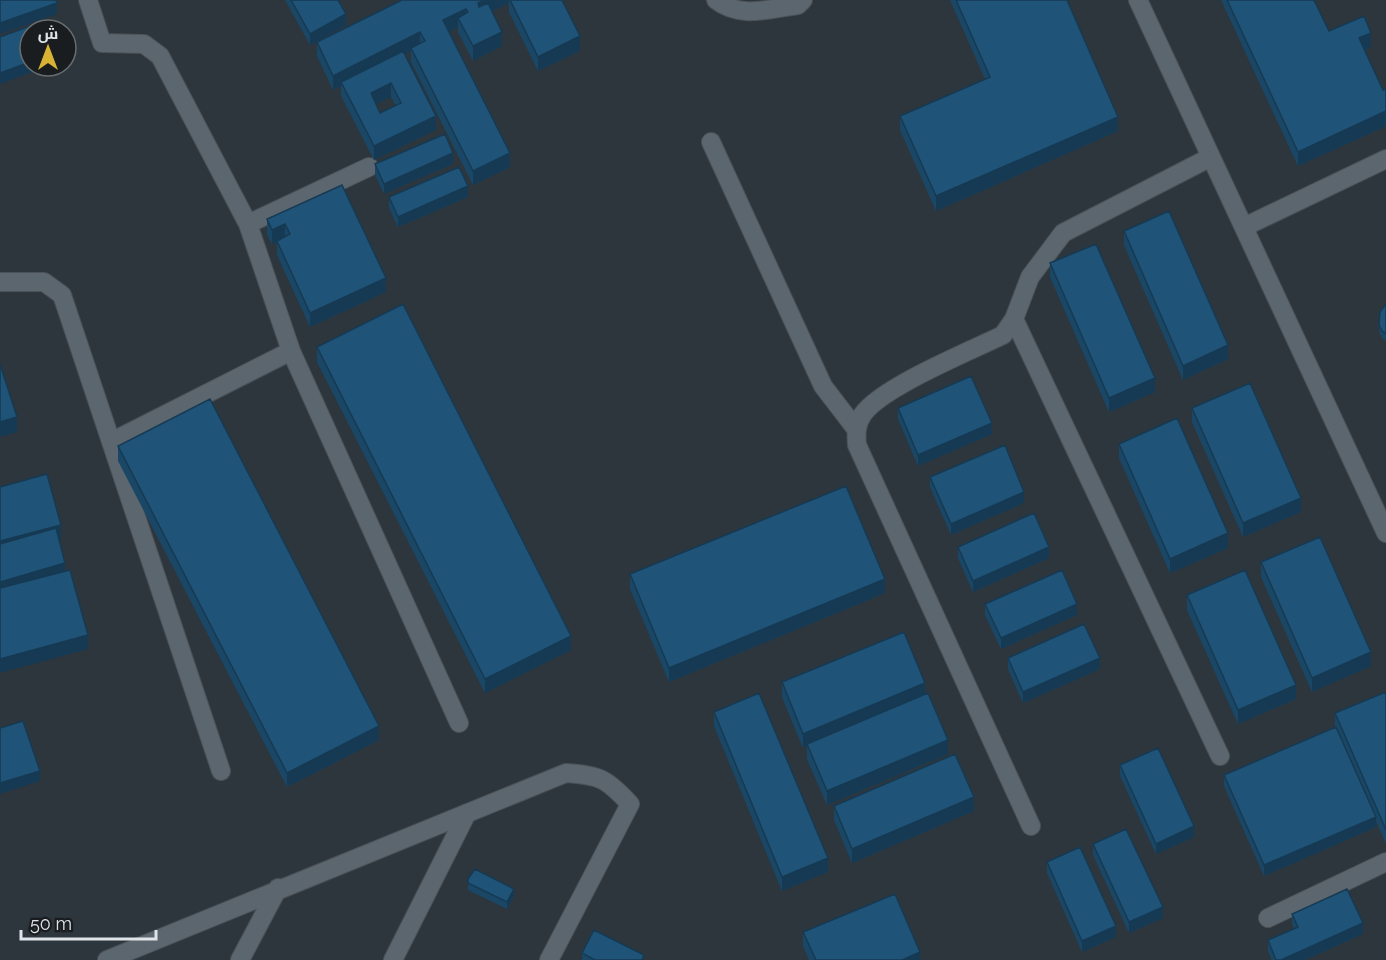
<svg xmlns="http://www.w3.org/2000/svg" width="1386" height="960" font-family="Raleway,Cairo,sans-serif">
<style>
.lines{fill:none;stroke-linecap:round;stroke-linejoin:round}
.minor-casing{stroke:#4a5157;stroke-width:20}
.minor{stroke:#5c666e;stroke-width:18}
.wall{fill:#1b4766;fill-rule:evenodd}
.shaded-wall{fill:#163a53}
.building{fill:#1f5377;stroke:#163a53;stroke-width:1.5;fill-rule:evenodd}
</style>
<rect width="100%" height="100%" fill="#2d363d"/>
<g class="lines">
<g class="minor-casing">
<path id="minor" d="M88,0L102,43L144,44L160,56L248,224L291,351L459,723
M716,0C740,19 769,9 798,5L803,0
M1138,0L1386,533
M711,142L823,386L856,429
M248,224L369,167
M1244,227L1386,159
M0,282H44L62,295L221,771
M1014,319L1220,756
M111,442L291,351
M1031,826L857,445C856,434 856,424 863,414C882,387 970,351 1003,335L1014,319L1030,277L1063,233L1211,157
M1268,918L1386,862
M107,960L566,773C600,775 607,779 630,804L549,960
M240,960L278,888
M393,960L467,813"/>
</g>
<use href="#minor" class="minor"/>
</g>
<path class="wall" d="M285,0H338L346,25L310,45Z
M402,0H562L580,51L538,71L509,12V3L492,11L502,46L473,61L458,32V27L449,32L510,167L473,185L411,62V51L405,54L436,130L374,160L341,96V86L333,90L317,56V42ZM391,97L396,106L380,113L376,104Z
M950,0H1067L1118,131L936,211L900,130V116L985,79Z
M1221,0H1314L1329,31L1371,47L1365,50L1383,90L1386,89V126L1298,166Z
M375,164H453L384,194L375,175Z
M342,185L386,292L310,327L277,255V242L272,244L267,234V219Z
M389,197H468L398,227L389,208Z
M1124,231L1228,359L1183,380L1124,245Z
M1050,263L1155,392L1109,412L1050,277Z
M1386,304V341L1382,338L1379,332L1380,312Z
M317,347L571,650L485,693L317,362Z
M898,408L992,434L918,466L898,419Z
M1192,408L1301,512L1243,537L1192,422Z
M1119,444L1228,548L1170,573L1119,458Z
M118,446L379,740L287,787L118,461Z
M930,477L1024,503L951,535L930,487Z
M958,547L1049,558L973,592L958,558Z
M1261,562L1371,666L1312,692L1261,577Z
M630,574L885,593L669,682L630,589Z
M1187,595L1296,699L1238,724L1187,610Z
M985,604L1077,615L1001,649L985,615Z
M1008,658L1100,669L1023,703L1008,669Z
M782,682L925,694L948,754L827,805L807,759V746L803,748L782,697Z
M1386,692V844L1376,821V827L1264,876L1224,786V775L1335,727V713Z
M714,712L828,872L782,891L714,726Z
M1120,765L1194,837L1156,854L1120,776Z
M834,806L974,811L852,863L834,820Z
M1093,844L1163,918L1129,933L1093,855Z
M1047,862L1116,937L1082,952L1047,873Z
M468,879L514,896L507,909L468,890Z
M1292,914L1363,934L1305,960H1272L1268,951V940L1294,928L1292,924Z
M803,932L920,960H809L803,946Z
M582,953L644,960H582Z"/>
<path class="shaded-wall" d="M485,0H509V3L478,18V3Z
M57,3V14L0,34V23Z
M466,9V23L458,18V27L443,35V20Z
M346,14V25L310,45V34Z
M420,32V47L411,48V51L343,85L341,82V86L333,90V76Z
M502,32V46L473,61V46Z
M1371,33V47L1359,52V38Z
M580,36V51L538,71V57Z
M30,62V66H46V67L0,84V73Z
M391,83V97L371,107V93Z
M1386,111V126L1298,166V152Z
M436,116V130L374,160V146Z
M1118,117V131L936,211V196Z
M453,153V164L384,194V184Z
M510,153V167L473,185V171Z
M468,186V197L398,227V217Z
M285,224V238L272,244V230Z
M386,278V292L310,327V313Z
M1228,345V359L1183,380V366Z
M1155,378V392L1109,412V398Z
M17,417V432L0,437V422Z
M992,423V434L918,466V455Z
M1024,492V503L951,535V524Z
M1301,498V512L1243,537V523Z
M61,525V539L0,555V541Z
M1228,533V548L1170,573V559Z
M1049,547V558L973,592V581Z
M65,563V577L0,596V582Z
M885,579V593L669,682V668Z
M1077,604V615L1001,649V638Z
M88,635V649L0,673V659Z
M571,636V650L485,693V679Z
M1371,652V666L1312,692V678Z
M1100,658V669L1023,703V692Z
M925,683V697L807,744V746L803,748V734Z
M1296,685V699L1238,724V710Z
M379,726V740L287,787V773Z
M948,740V754L827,805V791Z
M40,771V781L0,794V783Z
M974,797V811L852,863V849Z
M1376,817V827L1264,876V865Z
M1194,826V837L1156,854V844Z
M828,858V872L782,891V877Z
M514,889V896L507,909V902Z
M1163,907V918L1129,933V922Z
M1363,923V934L1305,960H1281Z
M1116,926V937L1082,952V941Z
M920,952V960H902Z"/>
<path class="building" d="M0,0H56L57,3L0,23Z
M291,0H338L346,14L310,34Z
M402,0H485L478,3L479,7L488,3L502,32L473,46L458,18L468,12L466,9L443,20L510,153L473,171L411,48L425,41L420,32L333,76L317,42Z
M510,0H562L580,36L538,57Z
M956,0H1067L1118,117L936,196L900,116L990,77Z
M1227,0H1314L1329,31L1364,16L1371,33L1359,38L1383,90L1386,89V111L1298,152Z
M46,20L50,30H30V62L0,73V37Z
M403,51L436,116L374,146L341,82ZM391,83L401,103L380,113L371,93Z
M445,134L453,153L384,184L375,164Z
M459,167L468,186L398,217L389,197Z
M342,185L386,278L310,313L277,241L290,234L285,224L272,230L267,219Z
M1169,211L1228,345L1183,366L1124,231Z
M1096,244L1155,378L1109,398L1050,263Z
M403,304L571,636L485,679L317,347Z
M1386,304V334L1382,331L1379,325L1380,312Z
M0,364L17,417L0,422Z
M971,376L992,423L918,455L898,408Z
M1250,383L1301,498L1243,523L1192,408Z
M210,399L379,726L287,773L118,446Z
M1177,418L1228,533L1170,559L1119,444Z
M1005,445L1024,492L951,524L930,477Z
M47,474L61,525L0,541V487Z
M846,486L885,579L669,668L630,574Z
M1034,513L1049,547L973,581L958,547Z
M56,528L65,563L0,582V544Z
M1320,537L1371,652L1312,678L1261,562Z
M70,570L88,635L0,659V588Z
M1062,570L1077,604L1001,638L985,604Z
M1245,570L1296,685L1238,710L1187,595Z
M1084,624L1100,658L1023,692L1008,658Z
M904,632L925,683L803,734L782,682Z
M1386,692V830L1335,713Z
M759,693L828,858L782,877L714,712Z
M928,693L948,740L827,791L807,744Z
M23,721L40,771L0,783V728Z
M1336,727L1376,817L1264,865L1224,775Z
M1158,748L1194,826L1156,844L1120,765Z
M955,754L974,797L852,849L834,806Z
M1126,829L1163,907L1129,922L1093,844Z
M1080,847L1116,926L1082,941L1047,862Z
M475,869L514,889L507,902L468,883V879Z
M1347,889L1363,923L1281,960H1276L1268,940L1298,927L1292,914Z
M895,894L920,952L902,960H816L803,932Z
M594,930L644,955L642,960H595L582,953Z"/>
<g transform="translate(48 48)"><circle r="28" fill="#191d20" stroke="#686d70" stroke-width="1.5"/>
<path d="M0-4.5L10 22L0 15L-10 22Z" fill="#d9b334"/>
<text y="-9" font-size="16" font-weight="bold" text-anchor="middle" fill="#dfe4e9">ش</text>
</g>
<path d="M21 930v9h135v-9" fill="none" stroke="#dfe4e9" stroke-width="3"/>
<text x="30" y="930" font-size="18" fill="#dfe4e9" stroke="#191d20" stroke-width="4.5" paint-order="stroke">50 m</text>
</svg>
